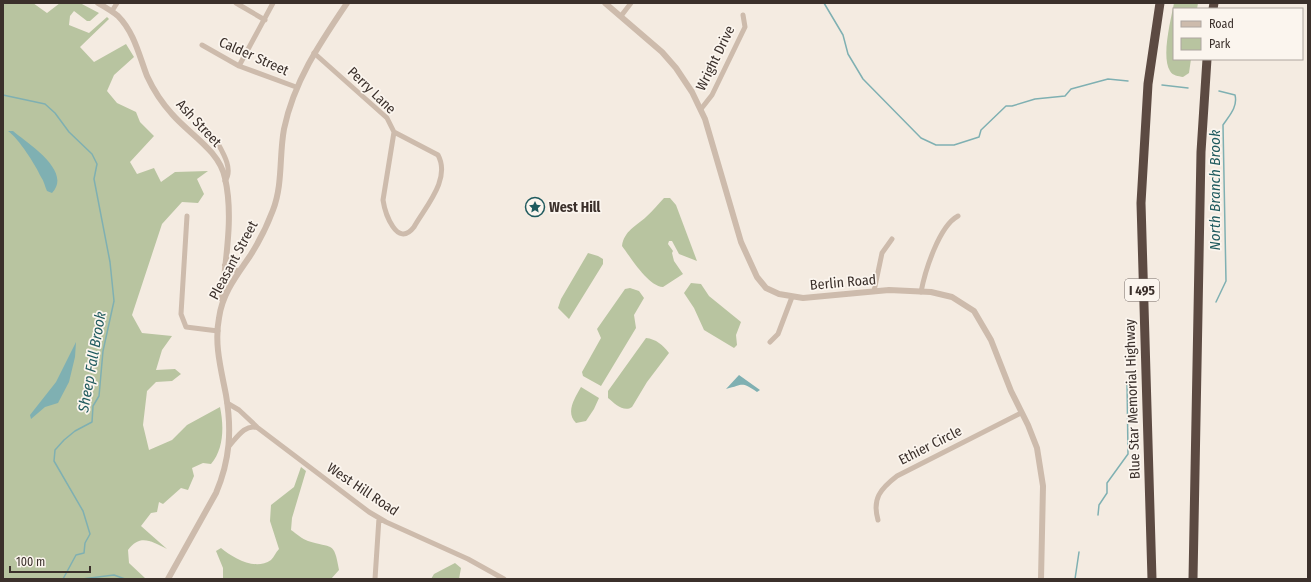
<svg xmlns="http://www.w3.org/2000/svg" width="1311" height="582" font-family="'Fira Sans Condensed',sans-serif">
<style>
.green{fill:#b8c4a0}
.water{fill:#7fb0b2}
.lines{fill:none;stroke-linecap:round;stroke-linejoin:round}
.stream{stroke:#7fb0b2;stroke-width:1.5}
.minor{stroke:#cdbbac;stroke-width:5}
.tertiary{stroke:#cdbbac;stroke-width:6}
.motorway{stroke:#5c4a42;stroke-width:9}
.labels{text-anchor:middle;stroke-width:3.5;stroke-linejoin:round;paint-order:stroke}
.shield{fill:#fbf5ee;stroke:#756b66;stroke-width:1}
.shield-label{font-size:13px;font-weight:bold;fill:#3b302b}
.street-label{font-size:14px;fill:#3b302b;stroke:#fbf5ee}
.poi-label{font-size:14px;font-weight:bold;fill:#3b302b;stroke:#fbf5ee;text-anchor:start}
.water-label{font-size:15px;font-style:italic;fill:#1f5a5e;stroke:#fbf5ee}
</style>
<rect width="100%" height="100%" fill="#f4ebe1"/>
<path class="green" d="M3,3H33L47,13L60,3H80L99,13L90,21H87L74,11L70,16L69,25L89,33L107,17L109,19L80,47L94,62L126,44L134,57L114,75L107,91L117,103L136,112L140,122L154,136L130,162L137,174L154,168L161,182L175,172L208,171L197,179L204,194L198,203L182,202L162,224L132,315L142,333L172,336L162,350L156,370L175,369L181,374L172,381L156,382L147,391L143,425L149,450L172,440L187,425L220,407C224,426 224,449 211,464L203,463L192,468L194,476L188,490L181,488L163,504L159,502L157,512L151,513L141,526L167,549C151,541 140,534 128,550L129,563L146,579H3Z
M1174,3H1198L1197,9H1174V59H1191L1189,73L1183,77C1178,76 1173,76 1170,71C1161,57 1171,19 1174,3Z
M664,198H670L676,205L697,261L679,254L672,241H669L668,244L673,251L672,253L674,261L683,274L663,287C648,286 631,258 622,246C624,231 636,226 646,217C653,211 658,204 664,198Z
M588,253L598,256L603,259V264L569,319L558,308L561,299Z
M691,283L701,284L709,296L741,322L736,335L737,345L734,348L704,330L694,308L684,293Z
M630,288L639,291L644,298L634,315L636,328L601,386L583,376L582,372L601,338L597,329L625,289Z
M646,338C656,339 663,345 669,353L647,382L632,407C624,413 614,403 608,398V391Z
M581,387L599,398L594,409L586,421L576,423C565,412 575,398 581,387Z
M301,467L306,471L292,518L291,530C297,534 302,539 308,541C332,549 334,540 339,570L331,579H223V568L216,551L221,548C233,558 255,571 271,560C274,557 276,552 279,549L270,521L271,505L294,487Z
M455,563L461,568L459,579H431L434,574Z"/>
<path class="water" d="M8,131H13C27,143 73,171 52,193L47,191C45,187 44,181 41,177C35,164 19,139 8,131Z
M76,342L75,357L69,382L58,403L45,407L31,419L30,415L56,382Z
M739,375L760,390L757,392C740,381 744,385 726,389Z"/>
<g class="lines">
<path class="stream" d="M824,3L843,35L848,54L863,79L921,138L936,145H954L979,137L981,130L1006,106H1012L1035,99L1065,96L1071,89L1108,79L1128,81
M1162,85L1188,88
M3,95L45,104L55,113L69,132L92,154L97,164L94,179L110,262L114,301L103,351L99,396L93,406L92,422L75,431L64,440L55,450L54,461L83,511L90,534L85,543L84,553L76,555L63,579
M1216,302L1226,281L1223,125C1229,116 1238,107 1235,95L1219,91
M1098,515L1099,505L1107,493V483L1128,454L1127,382
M82,579L114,575L125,579
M1075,579L1079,552"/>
<path class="minor" d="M236,3L265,20
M112,11L117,3
M621,16L631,3
M202,45L239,66L296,87
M314,53L387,118L394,132L383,200C385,213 397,249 414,227C426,206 451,179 438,155L394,132
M239,66L273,3
M701,109L712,95L745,27L743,15
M216,140C222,151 234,169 225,181
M187,216L181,314L186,327L218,331
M874,291L882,253L892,239
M921,292C925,271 939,226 958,216
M770,342L778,334L792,297
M227,403L239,410L257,427
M230,445C237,437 246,423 258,428L369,512L386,522L468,559L504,579
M878,520C872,499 880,489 897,476L1021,413
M375,579L379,518"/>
<path class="tertiary" d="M98,3C105,7 112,11 118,16C134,32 139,55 147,76C153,89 162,103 172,114C189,134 219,150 225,178C234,217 225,260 222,299
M605,3L662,52L676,68L692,92L705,119L741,242L757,277L766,288L779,294L803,298L889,290L931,292L952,297L974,311L991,340L1011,391L1028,425L1037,448L1043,486L1041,579
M225,265L239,272
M168,579L216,493C230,460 232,430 226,395C221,369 214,344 219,318C222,294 237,275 250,256C259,242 267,226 273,210C283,184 279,156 284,129C294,81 320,43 347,3"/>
<path class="motorway" d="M1213,9L1214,3
M1152,579L1141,203L1148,84L1160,3
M1193,579L1201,152L1207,59"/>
</g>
<defs>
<g id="sight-ring" transform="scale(1)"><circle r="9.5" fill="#fbf5ee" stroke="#1f5a5e" stroke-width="1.5"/><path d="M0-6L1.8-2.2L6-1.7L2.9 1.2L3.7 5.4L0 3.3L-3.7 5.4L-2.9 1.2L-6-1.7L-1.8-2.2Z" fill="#1f5a5e"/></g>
</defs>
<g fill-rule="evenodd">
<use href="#sight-ring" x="535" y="207"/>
</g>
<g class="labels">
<rect class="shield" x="1125" y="279" width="34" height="22" rx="3"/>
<g class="shield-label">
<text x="1142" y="295">I 495</text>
</g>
<g class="street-label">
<text transform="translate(254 56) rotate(24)" y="5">Calder Street</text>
<text transform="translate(715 58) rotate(-64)" y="5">Wright Drive</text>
<text transform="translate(372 90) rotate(44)" y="5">Perry Lane</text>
<text transform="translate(199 123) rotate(47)" y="5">Ash Street</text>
<text transform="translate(233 260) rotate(-62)" y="5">Pleasant Street</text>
<text transform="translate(843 282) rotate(-5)" y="5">Berlin Road</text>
<text transform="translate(1132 399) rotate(-92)" y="5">Blue Star Memorial Highway</text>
<text transform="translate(930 445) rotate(-27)" y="5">Ethier Circle</text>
<text transform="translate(363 489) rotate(34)" y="5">West Hill Road</text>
</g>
<g class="poi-label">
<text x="549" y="212">West Hill</text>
</g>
<g class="water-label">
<text transform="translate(1215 190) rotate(-90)" y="5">North Branch Brook</text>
<text transform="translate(92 362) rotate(-80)" y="5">Sheep Fall Brook</text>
</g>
</g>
<rect width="1311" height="582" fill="none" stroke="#3b302b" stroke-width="8"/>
<rect x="1173" y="8" width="130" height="52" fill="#fbf5ee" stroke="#aea6a0"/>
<rect x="1181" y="21" width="20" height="6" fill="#cdbbac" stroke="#aea6a0"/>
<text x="1209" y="28" font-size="12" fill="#3b302b">Road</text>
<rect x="1181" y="38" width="20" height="12" fill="#b8c4a0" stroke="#aea6a0"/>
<text x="1209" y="48" font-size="12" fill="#3b302b">Park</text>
<path d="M10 566v6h80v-6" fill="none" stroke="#3b302b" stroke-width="2"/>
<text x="16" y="566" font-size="12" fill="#3b302b" stroke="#fbf5ee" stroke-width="3" paint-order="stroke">100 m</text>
</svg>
